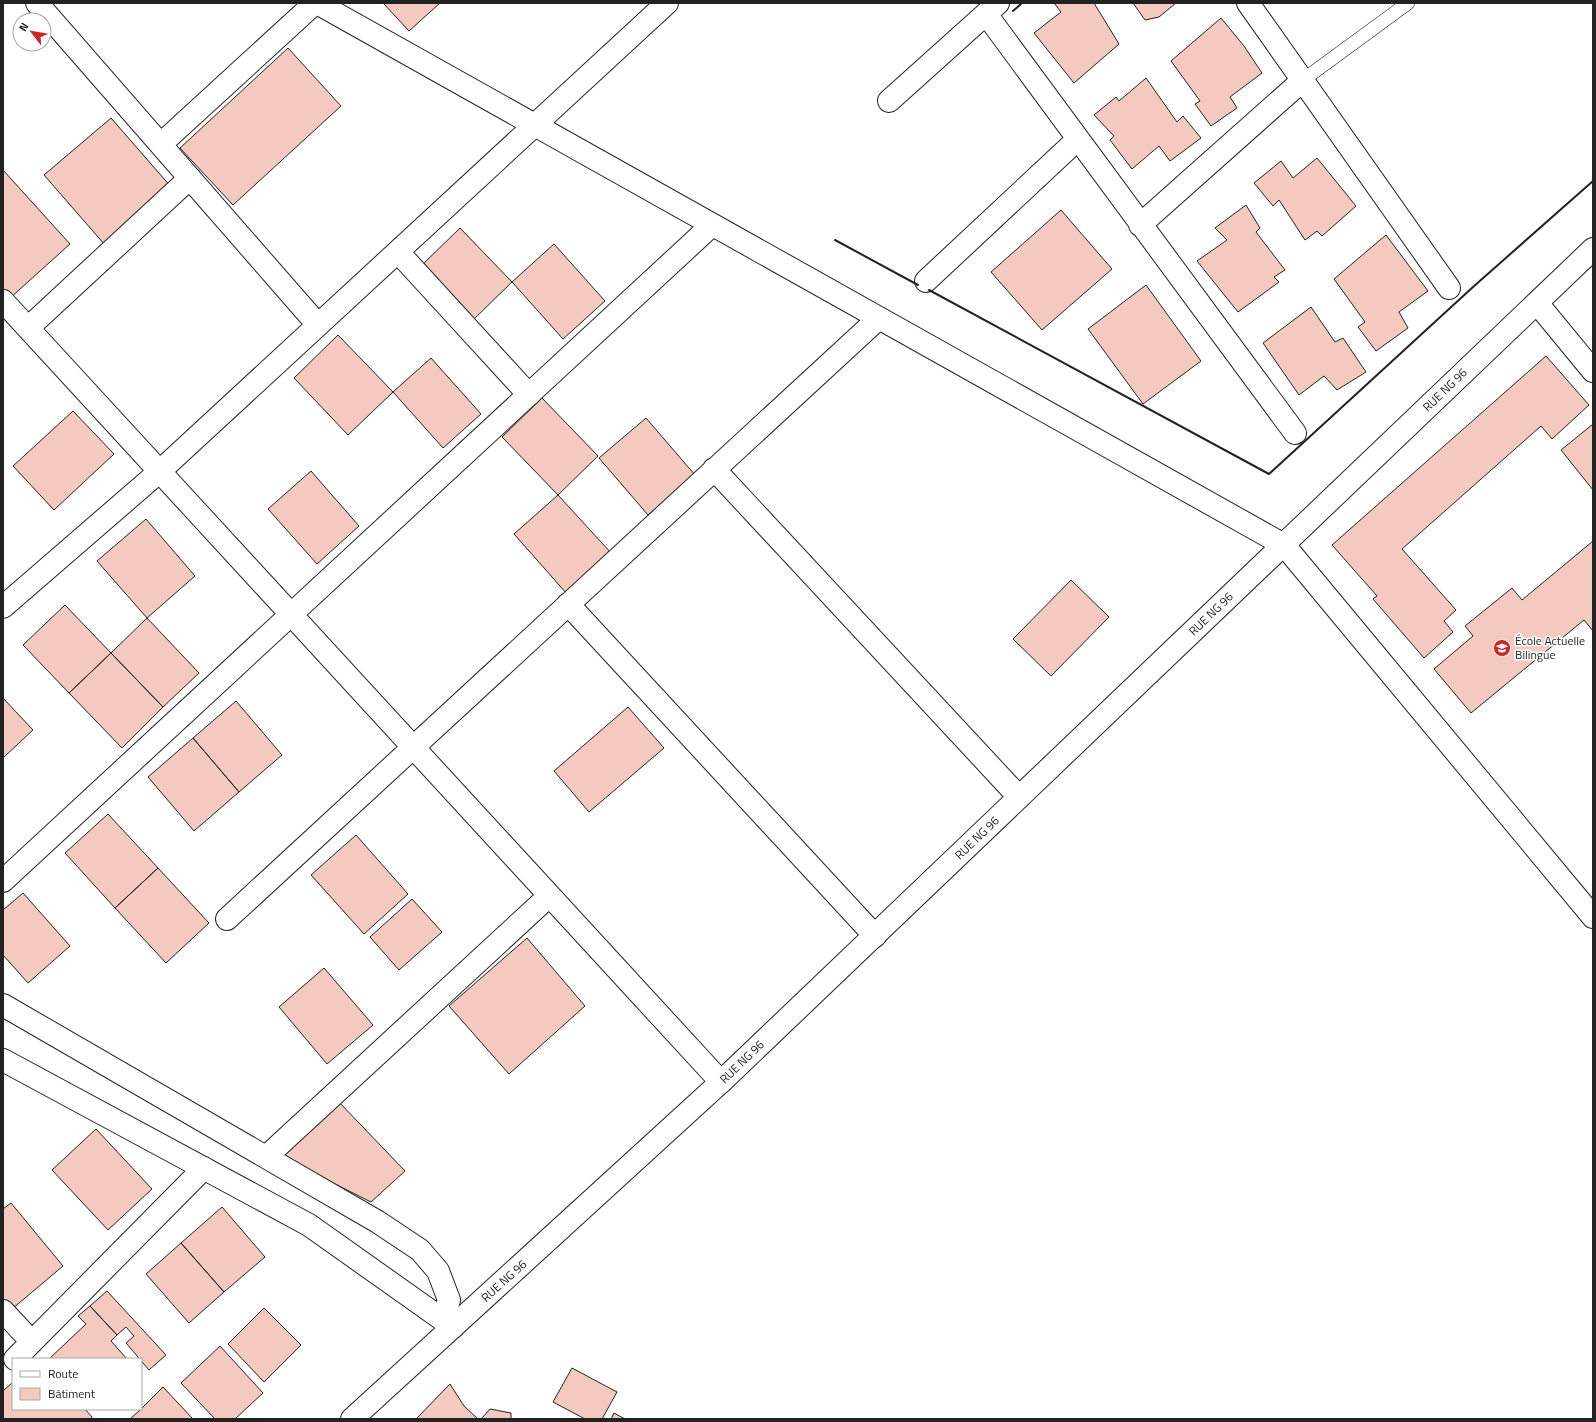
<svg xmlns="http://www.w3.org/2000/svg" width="1596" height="1422" font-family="'Titillium Web',sans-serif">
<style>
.building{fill:#f3c9c0;stroke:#222}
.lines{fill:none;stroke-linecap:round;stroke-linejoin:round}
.lane-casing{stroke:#222;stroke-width:14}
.street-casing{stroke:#222;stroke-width:24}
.secondary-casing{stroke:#222;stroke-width:24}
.lane{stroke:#fff;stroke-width:13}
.street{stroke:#fff;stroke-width:22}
.secondary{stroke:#fff;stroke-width:22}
.wall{stroke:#222;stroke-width:2}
.labels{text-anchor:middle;stroke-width:3;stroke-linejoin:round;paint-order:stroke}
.street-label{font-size:12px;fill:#222;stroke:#fff}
.poi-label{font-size:12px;fill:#222;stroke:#fff;text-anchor:start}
</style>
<rect width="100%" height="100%" fill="#fff"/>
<path class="building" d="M383,3H440L409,31Z
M1054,3H1094L1119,44L1074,83L1034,33L1061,12Z
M1133,3H1176L1159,17L1145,20Z
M1221,18L1244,46L1262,73L1230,97L1237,108L1211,126L1195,104L1200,101L1171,61Z
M288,48L341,106L233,205L180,148Z
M1146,78L1177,122L1183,116L1201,138L1170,161L1159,146L1132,169L1110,140L1114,136L1094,115L1116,97L1119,101Z
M111,118L172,188L105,245L44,175Z
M1317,158L1356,206L1322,236L1317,231L1305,240L1279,200L1273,206L1254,183L1281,161L1293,178Z
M3,170L70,244L9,299L3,293Z
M1246,205L1260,228L1256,232L1285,270L1274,277L1279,282L1238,312L1197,261L1227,240L1215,228Z
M1061,210L1112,269L1042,330L991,272Z
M460,228L512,282L472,321L420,267Z
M1386,235L1428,291L1399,312L1408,328L1376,351L1358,327L1365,322L1334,279Z
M554,244L605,301L563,339L512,282Z
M1146,285L1201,361L1143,404L1088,329Z
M1311,307L1335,342L1343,338L1366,372L1337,390L1324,376L1299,395L1263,343Z
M338,335L393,392L348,435L294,378Z
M1546,356L1589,405L1552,439L1541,426L1402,549L1456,610L1444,621L1453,632L1424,658L1373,599L1377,596L1332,545Z
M431,358L481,414L443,448L393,392Z
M542,398L598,456L558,495L502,437Z
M73,411L114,454L54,510L13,466Z
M646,418L695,475L648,515L599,458Z
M1593,424V490L1561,450Z
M311,471L359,526L317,564L268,509Z
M558,495L612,554L567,594L514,534Z
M146,519L195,576L147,618L97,561Z
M1593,541V631L1584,620L1471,713L1434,669L1473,636L1465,626L1512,588L1522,600Z
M1071,580L1109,617L1051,676L1013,639Z
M65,605L111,653L69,693L23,645Z
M147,618L199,673L163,707L111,653Z
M111,653L163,707L122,748L69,693Z
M3,698L33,730L3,758Z
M236,701L282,755L239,792L193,738Z
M628,707L664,748L589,812L554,771Z
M193,738L239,792L194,831L148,777Z
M108,814L158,868L115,908L65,853Z
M356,835L408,894L364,934L311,875Z
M158,868L209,923L166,963L115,908Z
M23,893L70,946L28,983L3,955V910Z
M412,899L442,932L399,970L370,937Z
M527,938L585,1006L509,1074L449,1006Z
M324,968L373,1025L327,1064L279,1007Z
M338,1101L405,1171L371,1202L281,1157Z
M96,1129L152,1189L108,1230L52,1170Z
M11,1203L63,1266L12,1309L3,1298V1209Z
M222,1207L265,1257L224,1292L181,1243Z
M181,1243L224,1292L189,1323L146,1274Z
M107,1291L166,1355L149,1370L126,1343L134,1336L126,1327L117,1335L90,1306Z
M90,1306L117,1335L111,1341L127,1359H49L86,1324L78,1316Z
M264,1308L301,1345L264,1382L228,1344Z
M220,1346L263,1393L235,1419H215L181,1383Z
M572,1368L617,1392L602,1419H585L553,1402Z
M13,1382V1409H85L92,1417L91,1419H3V1391Z
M450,1384L464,1406L478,1419H416Z
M163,1387L193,1419H130L141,1409Z
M490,1409L511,1413V1419H481Z
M614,1413L625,1419H611Z"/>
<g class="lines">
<g class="lane-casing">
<path id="lane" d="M1303,80L1408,3"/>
</g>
<g class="street-casing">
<path id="street" d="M37,3L318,325
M317,3L1284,545L1593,917
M1248,3L1449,288
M986,14L1295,433
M889,101L998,3
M161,144L315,3
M1140,225L1303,80
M398,252L529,395
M926,281L1078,139
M3,301L721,1082
M1537,303L1593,371
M28,328L190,178
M714,469L1019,797
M568,604L875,936
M3,607L160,471L667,3
M3,881L712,225
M227,919L879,318
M3,1005L378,1222L420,1250L438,1271L449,1300L443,1320
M3,1060L309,1225L453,1327
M266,1157L549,896
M3,1311L32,1342
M15,1359L204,1168"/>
</g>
<g class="secondary-casing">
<path id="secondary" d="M352,1419L721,1082L1593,249"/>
</g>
<use href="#lane" class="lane"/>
<use href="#street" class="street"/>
<use href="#secondary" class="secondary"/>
<path class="wall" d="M1013,11L1022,3
M835,240L918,285
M929,290L1269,474L1473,287L1593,181"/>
</g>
<defs>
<g id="school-disc" transform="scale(0.9)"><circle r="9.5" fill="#c62828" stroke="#fff"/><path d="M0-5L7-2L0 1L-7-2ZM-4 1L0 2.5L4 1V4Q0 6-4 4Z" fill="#fff"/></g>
</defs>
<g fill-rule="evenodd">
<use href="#school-disc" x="1502" y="648"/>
</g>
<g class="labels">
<g class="street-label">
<text transform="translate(1445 390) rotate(-44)" y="4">RUE NG 96</text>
<text transform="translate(1211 614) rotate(-44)" y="4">RUE NG 96</text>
<text transform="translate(977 838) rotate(-44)" y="4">RUE NG 96</text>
<text transform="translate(742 1062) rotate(-44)" y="4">RUE NG 96</text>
<text transform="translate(504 1281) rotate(-42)" y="4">RUE NG 96</text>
</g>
<g class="poi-label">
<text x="1515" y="645">École Actuelle<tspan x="1515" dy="14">Bilingue</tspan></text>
</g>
</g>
<rect width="1596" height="1422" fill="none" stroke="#222222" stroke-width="8"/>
<rect x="12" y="1358" width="130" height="52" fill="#ffffff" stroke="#a7a7a7"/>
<rect x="20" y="1371" width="20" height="6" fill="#ffffff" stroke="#a7a7a7"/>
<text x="48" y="1378" font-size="12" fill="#222222">Route</text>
<rect x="20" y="1388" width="20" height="12" fill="#f3c9c0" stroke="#a7a7a7"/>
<text x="48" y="1398" font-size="12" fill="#222222">Bâtiment</text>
<g transform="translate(32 32) rotate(301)"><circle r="19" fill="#ffffff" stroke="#a7a7a7"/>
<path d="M0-3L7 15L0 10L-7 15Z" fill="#c62828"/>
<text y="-6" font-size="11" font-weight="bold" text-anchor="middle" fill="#222222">N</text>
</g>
</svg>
